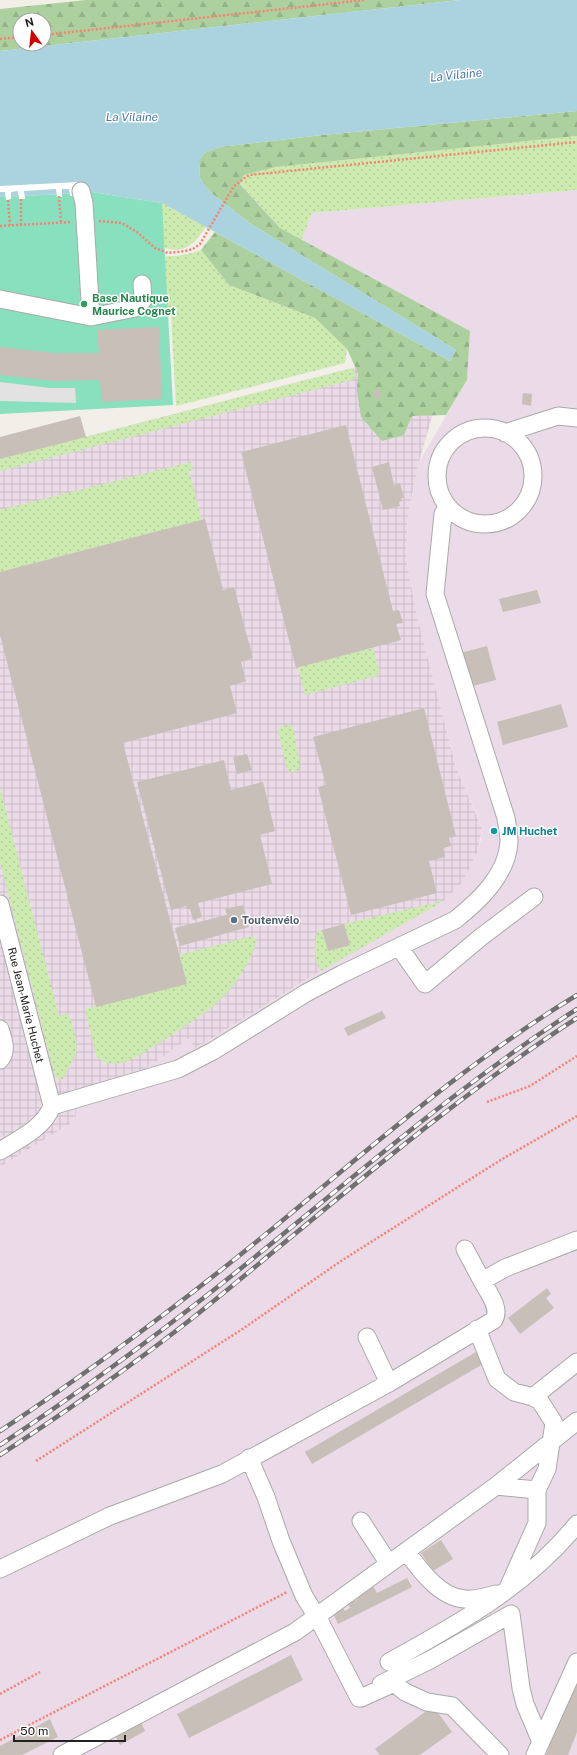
<svg xmlns="http://www.w3.org/2000/svg" width="577" height="1755" font-family="'Public Sans',sans-serif">
<style>
.industrial{fill:url(#industrial-grid)}
.railway{fill:#ebdbe8}
.grass{fill:url(#grass-dots)}
.forest{fill:url(#forest-firs);fill-rule:evenodd}
.pitch{fill:#88e0be}
.parking{fill:#e2e2e2}
.water{fill:#aad3df}
.pier{fill:#fff}
.building{fill:#c7bfb8}
.lines{fill:none;stroke-linecap:round;stroke-linejoin:round}
.minor-casing{stroke:#a9a9a9;stroke-width:19}
.path{stroke:#fa8072;stroke-width:2.5;stroke-dasharray:2 2;stroke-linecap:butt}
.minor{stroke:#fff;stroke-width:17}
.rail-casing{stroke:#707070;stroke-width:4.5}
.rail{stroke:#fff;stroke-width:3;stroke-dasharray:9;stroke-linecap:butt}
.leisure-dot{fill:#2e9e5b;stroke:#fff;stroke-width:1.5}
.culture-dot{fill:#0f9aa8;stroke:#fff;stroke-width:1.5}
.service-dot{fill:#5c6f8a;stroke:#fff;stroke-width:1.5}
.labels{text-anchor:middle;stroke-width:3;stroke-linejoin:round;paint-order:stroke}
.leisure-label{font-size:11px;font-weight:bold;fill:#27864d;stroke:#fff;text-anchor:start}
.culture-label{font-size:11px;font-weight:bold;fill:#0d838f;stroke:#fff;text-anchor:start}
.service-label{font-size:11px;font-weight:bold;fill:#4e5e75;stroke:#fff;text-anchor:start}
.street-label{font-size:11px;fill:#222;stroke:#fff}
.water-label{font-size:12px;font-style:italic;fill:#4a7aab;stroke:#fff}
</style>
<defs>
<pattern id="industrial-grid" width="8" height="8" patternUnits="userSpaceOnUse"><rect width="8" height="8" fill="#ebdbe8"/><path d="M0 4h8M4 0v8" fill="none" stroke="#c9bcc7"/></pattern>
<pattern id="grass-dots" width="8" height="8" patternUnits="userSpaceOnUse"><rect width="8" height="8" fill="#cdebb0"/><path d="M2 2h.1M6 6h.1" fill="none" stroke="#b0c997" stroke-width="1.8" stroke-linecap="round"/></pattern>
<pattern id="forest-firs" width="22" height="20" patternUnits="userSpaceOnUse"><rect width="22" height="20" fill="#add19e"/><path d="M5 1l3.5 6h-7zM16 11l3.5 6h-7z" fill="#95b388"/></pattern>
</defs>
<rect width="100%" height="100%" fill="#f2efe9"/>
<path class="industrial" d="M387,359L435,407L419,462L408,515L406,557L416,611L456,767L482,828L478,851L471,867L462,883L444,901L330,965L195,1049L188,1039L75,1121L0,1167V459Z"/>
<path class="railway" d="M577,190V1755H0V1167L75,1121L78,1092L135,1076L188,1039L195,1049L330,965L444,901L462,883L478,851L481,839L482,827L456,767L416,611L406,557L408,515L419,462L467,380L470,331L301,241L312,213Z"/>
<path class="grass" d="M577,136V190L312,213L301,241L280,228L240,183L244,175L276,167Z
M162,203L206,227C192,247 182,256 157,245Z
M201,250L229,285L315,318L347,349L345,363L176,406L171,314L158,299L160,256C175,257 187,255 201,250Z
M353,368L356,376L352,380L0,471V459Z
M191,462L193,470L189,471L202,520L0,572V510Z
M373,648L379,671L377,676L305,695L298,667Z
M288,725L293,727L299,760V770L292,772L287,770L278,731L281,726Z
M0,788L59,1016L67,1014L70,1016C79,1051 81,1047 62,1080L55,1077L0,862Z
M444,901L321,971C313,960 315,944 317,931L322,930L328,951L350,945L344,924Z
M252,936L257,940C253,956 242,975 231,988C212,1011 185,1026 161,1042C151,1047 142,1055 132,1059C121,1065 103,1067 96,1055L85,1009L187,984L179,955Z"/>
<path class="forest" d="M86,0H460L0,51V9ZM20,20H44V44H20Z
M577,111V136L276,167L244,175L240,184L280,228L470,331L467,380L446,415L412,416L404,435L382,441L361,417L357,391L358,373L347,349L315,318L229,285L201,250L215,232L450,361L456,350L251,224L210,192L200,178L199,161L204,153L220,147L322,135Z"/>
<path class="pitch" d="M85,191L162,203L173,405L0,414V197L63,194Z"/>
<path class="parking" d="M0,382L50,388H75L76,403L0,401Z"/>
<path class="water" d="M460,0H577V111L322,135L220,147L204,153L199,161L200,178L210,192L251,224L456,350L450,361L162,203L85,191L63,194L0,197V51Z"/>
<path class="pier" d="M79,182L80,188L75,196H70L69,189H62V197H57L56,189L24,191L25,199H19L18,191L11,192V199L6,200L5,192H0V186Z"/>
<path class="building" d="M159,327L162,399L102,402L100,380L54,381L0,375V347L55,353H99L97,330Z
M379,389L382,395L376,399L372,394Z
M523,393L532,394L531,406L522,404Z
M80,416L86,437L0,459V437Z
M346,425L393,611L399,610L403,623L396,624L401,640L296,668L241,452Z
M389,462L394,485L400,483L404,498H401L402,501L399,502L400,506L383,510L372,467Z
M205,519L223,590L234,587L253,658L241,662L246,681L230,686L237,713L123,743L187,984L96,1007L0,635V572Z
M537,590L541,603L503,612L499,599Z
M487,646L496,680L469,687L461,653Z
M561,704L568,727L503,745L497,722Z
M424,708L456,836L449,838L451,846L443,848L445,857L429,861L437,893L351,915L318,787L326,785L313,737Z
M247,754L252,770L237,774L233,757Z
M224,760L231,790L263,782L275,831L260,835L272,884L198,903L202,917L193,920L190,909H187L186,906L171,910L137,782Z
M492,827H497V836H491Z
M243,905L249,927L180,946L175,928L227,915L225,909Z
M344,924L350,945L328,951L322,930Z
M382,1011L386,1018L348,1036L344,1028Z
M547,1288L551,1294L546,1298L554,1308L520,1334L508,1318Z
M476,1352L483,1364L312,1464L305,1452Z
M441,1540L453,1559L433,1571L421,1553Z
M407,1578L412,1587L338,1624L333,1613L343,1608L345,1611L350,1608L348,1604L358,1599L356,1595L373,1586L377,1593Z
M291,1655L303,1680L189,1738L177,1714Z
M577,1675V1732L568,1755H546Z
M433,1706L452,1732L420,1755H380L375,1749Z
M50,1719L58,1737L22,1755H0V1746Z
M141,1722L145,1731L120,1745L115,1735Z"/>
<g class="lines">
<g class="minor-casing">
<path id="minor" d="M81,191L84,203L91,317
M0,299L91,317L135,308L143,300L142,284
M437 476a48 48 0 1 1 96 0a48 48 0 1 1-96 0Z
M505,433L558,416L577,418
M0,904L52,1106
M399,947L425,984L481,937L534,897
M0,1029C3,1039 8,1051 0,1060
M52,1106L178,1069L213,1051L306,993L342,974L455,920C479,901 507,875 509,842C509,834 507,825 506,818L435,594L443,514L447,507
M0,1151C19,1139 44,1128 52,1106
M465,1249L482,1281
M477,1329L497,1379L514,1392L533,1397L540,1401L554,1423L547,1469L537,1490
M367,1337L389,1383
M533,1397L577,1362
M249,1458L266,1497L281,1541L304,1596L320,1622L359,1698H361L394,1683L405,1692L427,1702L452,1706L500,1755
M496,1486L537,1490V1523L508,1588
M361,1521L389,1564
M406,1551C420,1570 440,1598 465,1599C475,1600 486,1597 496,1594
M0,1569L110,1516L222,1474L389,1383L494,1320C501,1308 488,1292 482,1281L505,1268L577,1240
M389,1662C458,1624 527,1586 577,1524
M381,1684L430,1660L511,1614L521,1688L525,1704L541,1742
M62,1755L295,1632L496,1486L577,1421
M535,1755L577,1662"/>
</g>
<path class="path" d="M44,35L365,0
M0,39L20,37
M59,196L61,222
M8,200L10,225
M99,221L122,223L137,232L155,248L168,253L185,251L193,249L200,244L234,186L249,175L577,142
M21,225V199
M0,226L71,222
M487,1102L530,1086L577,1056
M36,1461L241,1330L341,1261L499,1161L577,1116
M0,1694L40,1672
M0,1740L287,1592"/>
<use href="#minor" class="minor"/>
<g class="rail-casing">
<path id="rail" d="M0,1431C92,1370 180,1304 266,1234C367,1151 465,1063 577,995
M0,1445C74,1396 145,1344 215,1289C335,1194 448,1092 577,1009
M0,1455C76,1405 151,1353 221,1295C337,1200 451,1100 577,1018"/>
</g>
<use href="#rail" class="rail"/>
</g>
<circle class="leisure-dot" cx="84" cy="304" r="4"/>
<circle class="culture-dot" cx="494" cy="831" r="4"/>
<circle class="service-dot" cx="234" cy="920" r="4"/>
<g class="labels">
<g class="leisure-label">
<text x="92" y="302">Base Nautique<tspan x="92" dy="13">Maurice Cognet</tspan></text>
</g>
<g class="culture-label">
<text x="502" y="835">JM Huchet</text>
</g>
<g class="service-label">
<text x="242" y="924">Toutenvélo</text>
</g>
<g class="street-label">
<text transform="translate(26 1005) rotate(76)" y="4">Rue Jean-Marie Huchet</text>
</g>
<g class="water-label">
<text transform="translate(456 75) rotate(-6)" y="4">La Vilaine</text>
<text x="132" y="121">La Vilaine</text>
</g>
</g>
<g transform="translate(32 32) rotate(345)"><circle r="19" fill="#ffffff" stroke="#a7a7a7"/>
<path d="M0-3L7 15L0 10L-7 15Z" fill="#d40000"/>
<text y="-6" font-size="11" font-weight="bold" text-anchor="middle" fill="#222222">N</text>
</g>
<path d="M14 1735v6h111v-6" fill="none" stroke="#222222" stroke-width="2"/>
<text x="20" y="1735" font-size="12" fill="#222222" stroke="#ffffff" stroke-width="3" paint-order="stroke">50 m</text>
</svg>
